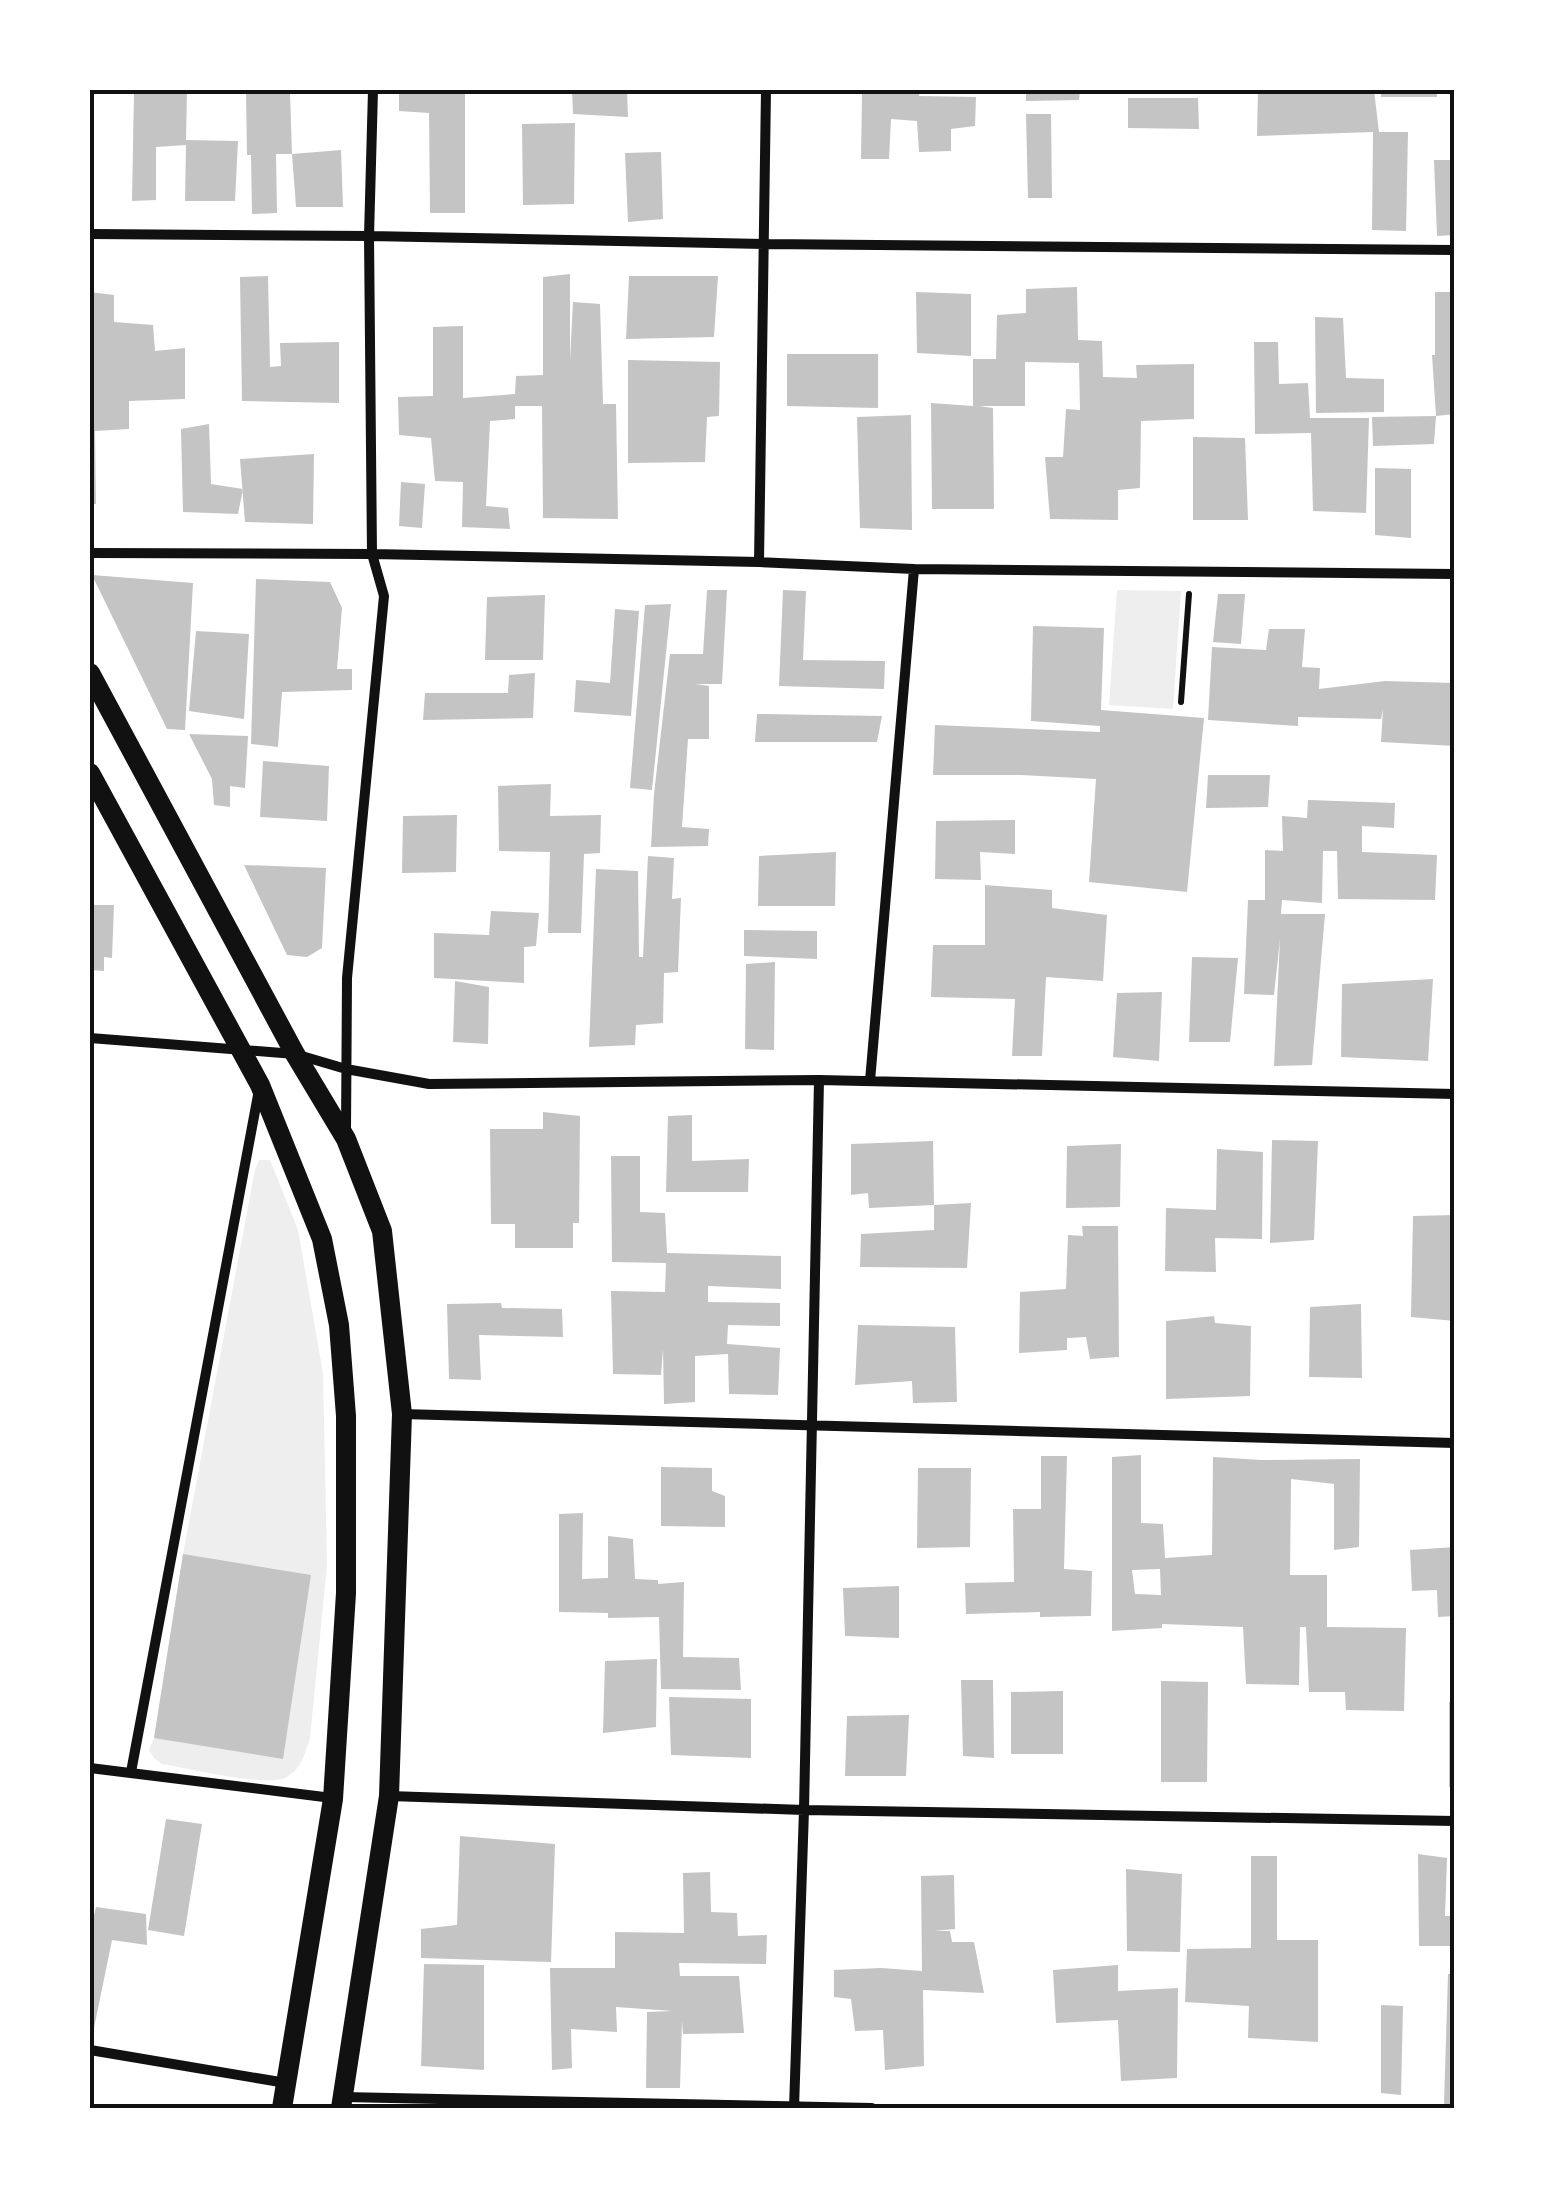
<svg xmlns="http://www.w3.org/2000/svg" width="1545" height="2198" font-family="Overpass,sans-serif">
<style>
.green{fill:#eee}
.building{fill:#c4c4c4;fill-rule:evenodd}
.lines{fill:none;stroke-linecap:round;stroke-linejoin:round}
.path{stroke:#111;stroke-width:6}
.minor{stroke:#111;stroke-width:10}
.secondary{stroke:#111;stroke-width:20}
.neatline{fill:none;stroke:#111;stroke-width:4}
</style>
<rect width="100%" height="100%" fill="#fff"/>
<path class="green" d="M1117,590L1181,591L1173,709L1109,705Z
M259,1160H270L298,1230L323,1373L327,1565L310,1738C305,1753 302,1768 287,1777C269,1788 186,1768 162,1764L154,1758L149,1750L154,1738L183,1554L255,1170Z"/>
<path class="building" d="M187,90L186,140L238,141L235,201H185L186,145L156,147V200L132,201L134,91Z
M399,90H465V213H430L429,113L399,111Z
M572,90H627L628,117L573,114Z
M848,90H919V96L976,97L975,126L951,129V151L919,152L917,121L891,119L889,159H861L862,94L848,93Z
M1026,90H1080L1079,100L1026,101Z
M1258,90H1374L1379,132H1408L1406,231L1372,230L1373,132L1257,136Z
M1381,90H1437V97H1381Z
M246,91L290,93L292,154H276L277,213L252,214L251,155H247Z
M1128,98H1198L1199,129L1128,128Z
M1026,114H1051L1052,198H1028Z
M575,123L574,204L523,205L522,124Z
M341,150L343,207H296L292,154Z
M661,152L663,219L628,222L625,153Z
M1434,160H1455V235L1437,236Z
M570,274V360L573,302L600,304L603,404H616L618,519L543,518L542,406H515V419L490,421L486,506L508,508L510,529L462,527L463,482L435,481L431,438L399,435L398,397L433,396V327L463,326V398L515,394L516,376L543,375V277Z
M268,276L270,367L281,366L280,343L339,342V403L242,401L240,277Z
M629,276H718L714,337L626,339Z
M1077,287L1078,340L1102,341L1103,377L1137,378L1136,365L1194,364V419L1141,421L1140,488L1118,490V520L1050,519L1045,457H1063L1066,409L1080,410L1079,363L1025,362V406H979L993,408L994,509H932L931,403L973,406V359H996L997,315L1026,313V289Z
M90,292L114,295V322L153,325L155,351L185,348V399L129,401V429L95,431L96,504H90Z
M916,292L971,294V356L917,353Z
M1435,292H1455V414L1436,416L1432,355H1435Z
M1315,317L1343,318L1346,378L1384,379V412L1316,413Z
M1254,342H1278L1279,384L1308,383L1310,418H1369L1366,513L1313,511L1311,433L1255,434Z
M787,354H878V408L787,406Z
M628,360L720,362L719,416L707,417L705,462L628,463Z
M911,415L912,530L860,528L857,417Z
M1436,416L1434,444L1373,446L1372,417Z
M209,424L211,484L243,489L238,514L183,512L181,429Z
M1193,437L1245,438L1248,520H1193Z
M314,454L313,524L245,522L240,459Z
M1375,468L1411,469V538L1375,535Z
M401,482L425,484L422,528L399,526Z
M92,575L193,583L185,730L167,729Z
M256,579L330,582L342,608L337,669H352V690L282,692L278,747L251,744Z
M707,590H727L722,684H696L709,686V739H688L682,827L709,829L708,846L651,847L654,794L670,654H703Z
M783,590L806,591L803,660L885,661L884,689L779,686Z
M1218,594H1245L1241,644L1213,642Z
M545,595L543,660H485L487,597Z
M671,604L652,790L630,788L645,605Z
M615,609L639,611L631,716L574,712L576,680L610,683Z
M1033,626L1104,628L1101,710L1204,718L1187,892L1089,882L1096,779L1021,775H933L935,725L1100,732V726L1031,721Z
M1269,629H1305L1302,667L1320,668L1319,689L1385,681L1455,683V746L1381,742L1383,709L1381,719L1298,717V726L1208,720L1212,647L1266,650Z
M196,631L249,634L244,719L189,711Z
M535,673L533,718L423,720L425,693H508L509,675Z
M757,714L882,716L877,742H755Z
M189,734L248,736L245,788L230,786V807L214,805L212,779Z
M263,761L329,766L327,821L260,817Z
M1208,775H1270L1268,807L1206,808Z
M551,784L550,816L601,815L600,853L584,854L581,933H548L550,852L499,851L498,786Z
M1308,800L1395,803L1394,828L1362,826V852L1437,855L1435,900L1338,899L1337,851H1323L1322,903L1282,900L1281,914H1325L1312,1065L1274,1066L1280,939L1274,995L1244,994L1248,900H1265V850L1283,851L1282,816L1307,818Z
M457,815L456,872L402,873L403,816Z
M1015,820V854L980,852L981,880L935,879L936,821Z
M836,852L835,906H758L759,856Z
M648,856L674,858L672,899L681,898L678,972L664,973L663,1023L636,1025L635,1045L589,1047L596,869L638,871L639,957H643Z
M244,865L326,868L322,948L307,957L287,955Z
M985,885L1052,890V908L1107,915L1103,981L1046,977L1042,1056H1012L1015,999L931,997L933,945H985Z
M90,905H114L112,958L104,957V971L90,970Z
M491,911L539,913L536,946L524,947V983L434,978V933L489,935Z
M744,930L817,931V959L744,956Z
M1192,957L1238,958L1230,1042H1189Z
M775,962L774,1050L745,1049L746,964Z
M1433,979L1428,1061L1341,1057L1342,984Z
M455,981L489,987L488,1044L453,1042Z
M1162,992L1159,1061L1113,1057L1117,993Z
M543,1112L580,1116L579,1223H573V1248H515V1224H491L490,1129H543Z
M692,1115V1161L749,1159L748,1192H666L668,1116Z
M1272,1140L1318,1141L1314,1240L1270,1243Z
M933,1141L934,1205L869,1208L868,1193L851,1195V1144Z
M1121,1144L1120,1207L1066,1208L1067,1146Z
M1217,1149L1263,1152L1262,1239L1215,1238L1216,1272L1165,1271L1166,1208L1216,1210Z
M611,1156H640V1212L665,1213L667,1253L781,1256V1289L708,1286V1302L780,1303V1326L728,1325L727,1344L780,1348L778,1395L729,1394L728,1354L695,1356V1402L664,1404L663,1349L661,1375L613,1374L611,1291L665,1292L666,1263L612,1262Z
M971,1203L967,1268L860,1267L861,1234L934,1230V1205Z
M1455,1215V1321L1411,1317L1413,1216Z
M1082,1226H1118L1119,1357L1090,1359L1086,1337L1067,1338V1350L1019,1353L1020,1292L1066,1289L1068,1235L1083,1236Z
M501,1303L502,1308L562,1309L563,1337L479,1335L481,1380L449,1379L447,1304Z
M1361,1304L1362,1378L1309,1377L1310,1307Z
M1214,1316L1215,1323L1251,1326L1250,1396L1166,1399V1321Z
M858,1325L955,1327L957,1402L913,1403L912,1381L855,1385Z
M1141,1455V1523L1163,1524L1165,1558L1212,1555L1213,1457L1262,1460L1360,1459L1359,1547L1334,1550V1484L1291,1479L1290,1575H1327V1627L1406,1628L1404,1711L1346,1710L1345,1692H1309L1306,1627H1300L1299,1685L1246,1684L1243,1627L1162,1624V1628L1112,1631V1457ZM1160,1569L1161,1595L1135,1594L1132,1570Z
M1041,1456H1067L1064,1569L1092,1571L1091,1616L1040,1617V1612L966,1614L965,1583L1014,1582L1013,1509H1041Z
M661,1467L712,1468V1491L725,1496V1527L661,1526Z
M918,1468H971L970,1547L917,1548Z
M583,1513L582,1579L608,1578V1536L633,1539L635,1579L658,1580V1584L684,1582L683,1657L739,1658L741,1690L661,1689L659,1617L608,1618V1613L559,1612V1514Z
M1455,1547V1616L1438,1617L1437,1590L1412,1591L1410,1550Z
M183,1554L311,1575L283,1759L154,1738Z
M899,1586V1638L845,1636L843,1588Z
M657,1659L656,1727L603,1733L605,1661Z
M961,1680H993L994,1758L963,1756Z
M1161,1681L1208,1682L1207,1782H1161Z
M1063,1691V1754H1011V1692Z
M669,1697L751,1699V1758L671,1755Z
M1449,1702H1455V1788L1449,1787Z
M909,1715L906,1776H845L847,1716Z
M166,1819L202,1824L184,1936L148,1930Z
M460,1836L555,1844L551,1962L421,1958V1929L457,1925Z
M1418,1854L1447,1858L1445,1916H1455V1946H1419Z
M1251,1856H1277V1940H1318V2042L1248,2038L1249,2006L1185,2002L1187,1949L1251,1948Z
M1126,1869L1182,1874L1180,1952L1127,1951Z
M710,1872L711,1912L737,1913L738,1936L767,1935L766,1964L679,1963L680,1976H739L744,2033L683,2034L682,2021L680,2088H646L647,2012L673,2011L616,2007L617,2032L571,2029L572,2068L552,2070L550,1968H615V1932L684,1933L683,1873Z
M954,1875L955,1929L934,1931H950L952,1942H974L984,1993L923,1990L924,2066L885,2070L883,2030L855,2031L851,1999L834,1997V1970L881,1968L922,1971L921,1876Z
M96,1907L146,1914L147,1945L112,1940L94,2028L90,2027V1933Z
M424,1964L484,1965V2070L421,2066Z
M1118,1965V1991L1178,1988L1177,2078L1121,2081L1118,2020L1056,2023L1053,1970Z
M1448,1974H1455V2105L1444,2104Z
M1381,2005L1403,2006L1401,2095L1381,2093Z"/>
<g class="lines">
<path class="path" d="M1181,702L1189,594"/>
<path class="minor" d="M90,234L369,236L765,244L1455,250
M90,553L372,554L759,562L914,569L1455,574
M759,562L766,90
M90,1038L295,1054L346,1069L429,1084L819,1080L1455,1094
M870,1081L914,569
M346,1131L347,978L384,596L372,554L369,236L373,90
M402,1414L1455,1443
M90,1768L332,1798
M131,1772L259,1090
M389,1796L804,1810L1455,1821
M90,2050L286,2083
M343,2097L872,2108
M794,2108L804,1810L819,1080"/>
<path class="secondary" d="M90,673L295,1054L346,1139L382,1231L402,1414L389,1796L341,2108
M90,773L260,1085L322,1239L339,1325L346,1416V1593L333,1799L282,2108"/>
</g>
<rect width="1545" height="2198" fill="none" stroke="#ffffff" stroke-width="185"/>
<rect x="92" y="92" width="1360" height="2014" class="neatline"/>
</svg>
